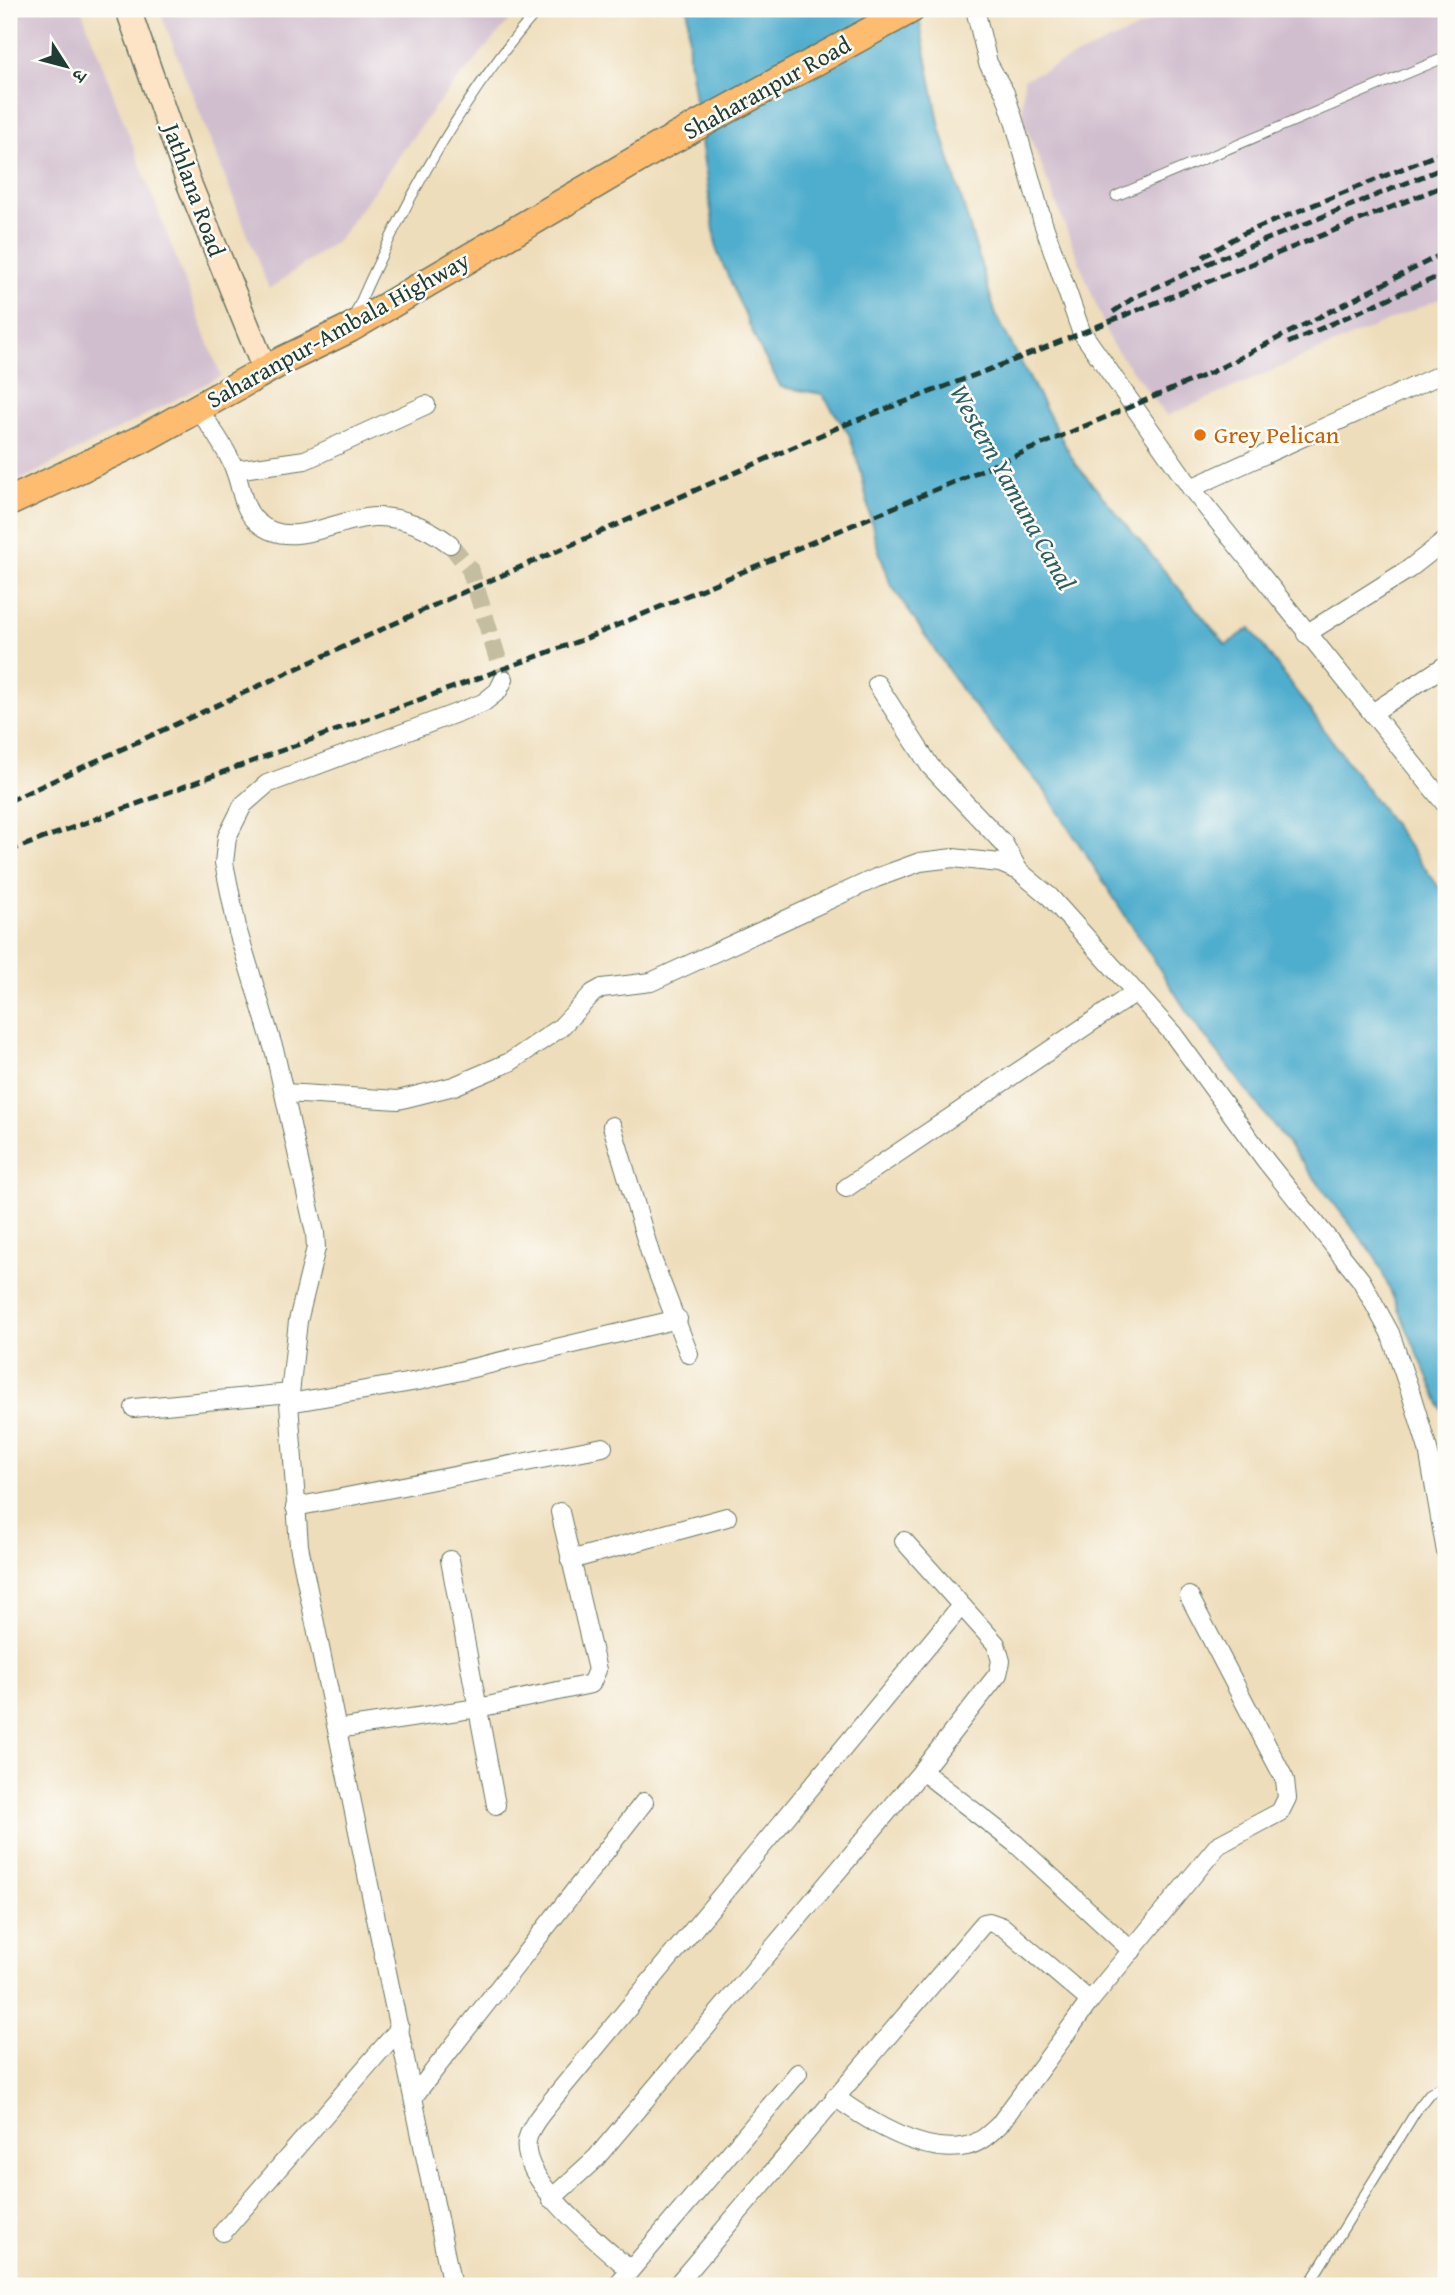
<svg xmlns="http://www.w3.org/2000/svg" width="1455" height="2295" viewBox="0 0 1455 2295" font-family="'Gentium Book Plus','Noto Serif Devanagari',serif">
	<rect width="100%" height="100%" fill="#fdfcf7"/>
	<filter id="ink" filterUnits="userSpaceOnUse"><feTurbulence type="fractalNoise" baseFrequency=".0143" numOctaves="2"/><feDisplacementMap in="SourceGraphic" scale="14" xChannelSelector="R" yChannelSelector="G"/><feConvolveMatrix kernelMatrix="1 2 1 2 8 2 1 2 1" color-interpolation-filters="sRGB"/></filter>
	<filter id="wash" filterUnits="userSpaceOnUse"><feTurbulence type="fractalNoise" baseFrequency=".00686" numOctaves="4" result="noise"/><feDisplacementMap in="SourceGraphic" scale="28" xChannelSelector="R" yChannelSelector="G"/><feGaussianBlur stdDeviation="1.57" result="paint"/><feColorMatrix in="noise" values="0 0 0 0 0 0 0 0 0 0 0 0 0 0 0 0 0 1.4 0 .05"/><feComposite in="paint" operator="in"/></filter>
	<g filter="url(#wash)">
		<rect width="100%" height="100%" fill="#eeddba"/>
		<g fill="#d0bdce">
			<path d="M 9,9 L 81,9 L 221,376 L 9,486 Z"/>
			<path d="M 159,9 L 519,9 L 434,108 L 338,240 L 269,289 Z"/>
			<path d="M 1181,9 L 1446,9 L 1446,296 L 1167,416 L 1111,343 L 1022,116 L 1024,79 Z"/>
		</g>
		<path fill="#4fadcd" stroke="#377580" stroke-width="2" d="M 688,9 L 917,9 L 940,127 L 996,315 L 1074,462 L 1226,645 L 1250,628 L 1446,897 L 1446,1418 L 1376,1258 L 1193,1021 L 1045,791 L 965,695 L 890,583 L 875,539 L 861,472 L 849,434 L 822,394 L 781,387 L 759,347 L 717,251 L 689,59 Z"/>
	</g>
	<g filter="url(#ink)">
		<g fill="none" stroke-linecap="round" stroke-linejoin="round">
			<path stroke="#c5bd9f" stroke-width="18" stroke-dasharray="18 9" stroke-linecap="butt" d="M 450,544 L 470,569 L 504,679"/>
			<defs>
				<g id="lane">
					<path d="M 1116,196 L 1446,57"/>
					<path d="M 354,316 C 401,208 460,98 539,9"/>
					<path d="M 1308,2286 L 1418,2108 L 1429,2094 L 1446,2084"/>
				</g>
				<g id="street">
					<path d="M 975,9 L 988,63 L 1005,93 L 1015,124 L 1043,223 L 1081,331 L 1191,488 L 1446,805"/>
					<path d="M 198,408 C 210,427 226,447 234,468 C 242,487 241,507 257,522 C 291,552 336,518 375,517 C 402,516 429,528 450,544"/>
					<path d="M 235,470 L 305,460 L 426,405"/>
					<path d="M 1191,488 L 1446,372"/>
					<path d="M 1306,634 L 1409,569 L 1446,540"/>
					<path d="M 877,684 L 930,766 L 1004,844 L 1019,871"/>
					<path d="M 1372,713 L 1446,665"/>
					<path d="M 285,1093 L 398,1100 L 454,1086 L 510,1062 L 560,1028 L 593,993 L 602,988 L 651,982 L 876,878 L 920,862 L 953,858 L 1000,863 L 1019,871 L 1050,897 L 1173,1034 L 1266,1161 L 1361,1280 L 1390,1333 L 1411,1394 L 1428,1449 L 1446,1552"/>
					<path d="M 612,1126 L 651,1256 L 689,1354"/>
					<path d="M 846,1188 L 1136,992"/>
					<path d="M 289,1403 L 418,1381 L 678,1319"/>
					<path d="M 134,1408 L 290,1393"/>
					<path d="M 295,1507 L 603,1447"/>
					<path d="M 450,1560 L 496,1805"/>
					<path d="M 570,1560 L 727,1517"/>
					<path d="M 337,1729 L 478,1708 L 591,1684 L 597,1670 L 560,1512"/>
					<path d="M 922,1771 L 1016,1844 L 1132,1951"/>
					<path d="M 414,2096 L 644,1802"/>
					<path d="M 835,2097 C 868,2121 923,2156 967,2146 C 980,2143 989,2134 999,2125 L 1090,2001 L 1218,1845 L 1280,1812 L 1287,1798 L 1285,1780 L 1189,1596"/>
					<path d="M 551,2199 L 596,2158 L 922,1771 L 998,1674 L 1001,1661 L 996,1644 L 904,1541"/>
					<path d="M 223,2232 L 400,2028"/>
					<path d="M 630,2270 C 602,2245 520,2182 527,2141 C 530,2125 544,2111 553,2099 L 961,1606"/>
					<path d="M 452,2286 L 299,1546 L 289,1403 L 298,1321 L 316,1248 L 315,1233 L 275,1053 L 238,932 L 224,863 L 227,837 L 243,805 L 267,784 L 483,703 L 498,691 L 504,679"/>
					<path d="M 617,2286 L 798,2073"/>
					<path d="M 676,2286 L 984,1923 L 989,1922 L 1003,1927 L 1090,2001"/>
				</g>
				<path id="secondary" d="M 128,9 L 188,181 L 265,370"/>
				<path id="primary" d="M 9,502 L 142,439 L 284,360 L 350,328 L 660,146 L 911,9"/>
			</defs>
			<use href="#lane" stroke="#677563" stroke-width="11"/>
			<use href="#street" stroke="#677563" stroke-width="20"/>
			<use href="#secondary" stroke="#677563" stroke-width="27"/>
			<use href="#primary" stroke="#677563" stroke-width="31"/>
			<use href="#lane" stroke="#fff" stroke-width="9"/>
			<use href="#street" stroke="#fff" stroke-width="18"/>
			<use href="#secondary" stroke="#fee4c6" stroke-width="24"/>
			<use href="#primary" stroke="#fdbc70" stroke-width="28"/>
			<g stroke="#1f3d34" stroke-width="5" stroke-dasharray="10 5" stroke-linecap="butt">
				<path d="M 1203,257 L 1242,234 L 1446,151"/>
				<path d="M 1113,312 L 1135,297 L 1218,259 L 1446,167"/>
				<path d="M 1288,343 L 1446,273"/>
				<path d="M 9,801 L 439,603 L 839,427 L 1022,357 L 1446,185"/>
				<path d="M 9,851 L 587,638 L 1212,372 L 1446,252"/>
			</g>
		</g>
	</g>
	<circle fill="#e8710a" stroke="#fdfcf7" stroke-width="2.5" cx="1200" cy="435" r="7"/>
	<g text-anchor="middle" stroke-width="5" stroke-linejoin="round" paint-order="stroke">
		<g font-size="24" fill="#1f3d34" stroke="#fdfcf7">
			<text transform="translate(767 88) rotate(-29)" y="8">Shaharanpur Road</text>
			<text transform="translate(194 190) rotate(70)" y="8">Jathlana Road</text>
			<text transform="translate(338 330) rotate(-29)" y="8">Saharanpur-Ambala Highway</text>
		</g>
		<g font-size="24" fill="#c56008" stroke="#fdfcf7" text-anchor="start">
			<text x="1214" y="443">Grey Pelican</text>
		</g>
		<g font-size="26" font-style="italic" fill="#2d5f62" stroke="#fdfcf7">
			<text transform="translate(1013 487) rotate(61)" y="9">Western Yamuna Canal</text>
		</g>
	</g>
	<rect width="1455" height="2295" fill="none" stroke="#fdfcf7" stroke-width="35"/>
	<g transform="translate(66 66) rotate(126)" stroke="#fdfcf7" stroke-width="5" paint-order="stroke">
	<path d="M0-5L12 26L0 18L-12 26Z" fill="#1f3d34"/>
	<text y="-10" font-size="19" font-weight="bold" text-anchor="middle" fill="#1f3d34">उ</text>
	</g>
</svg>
